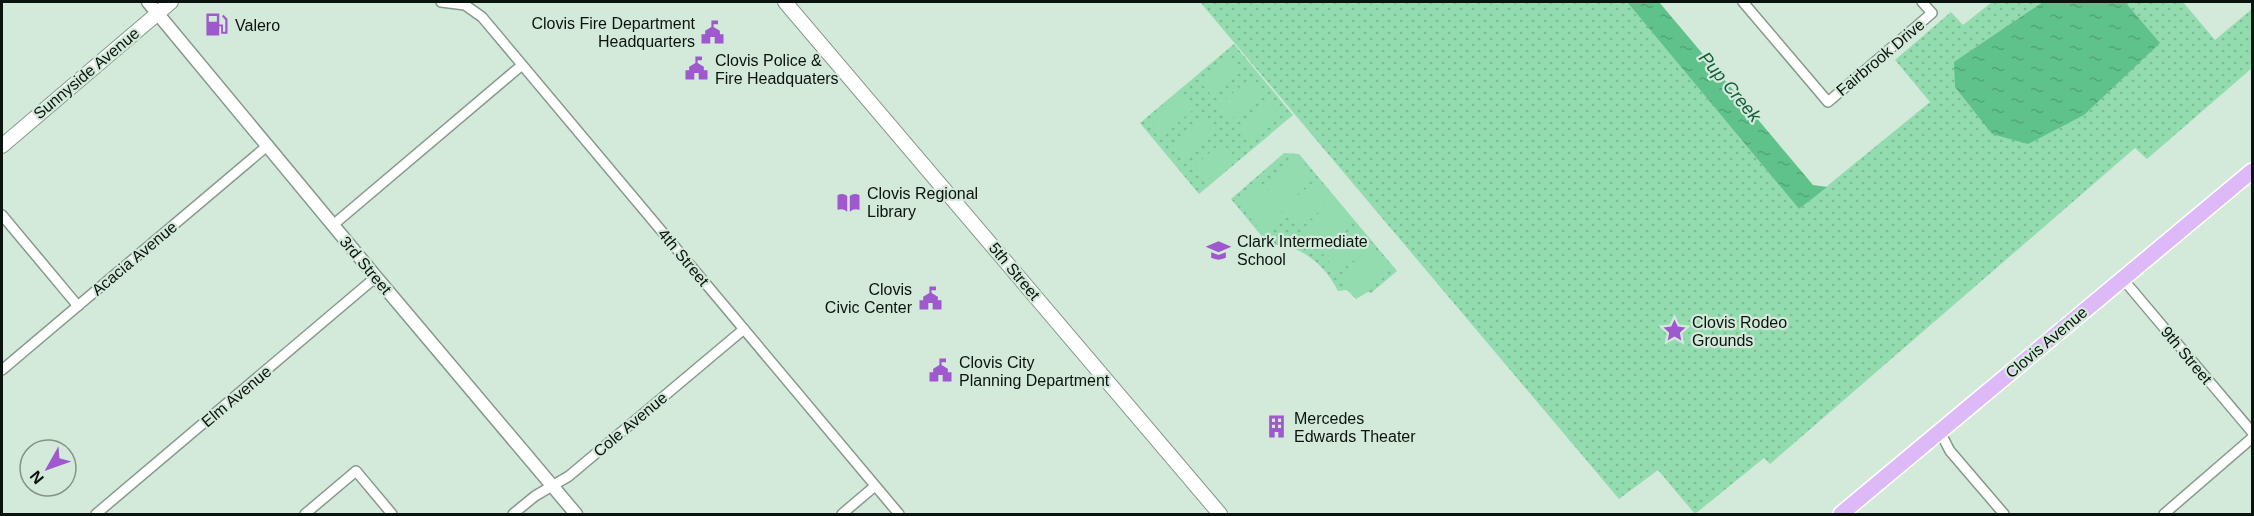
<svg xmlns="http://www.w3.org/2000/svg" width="2254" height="516" viewBox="0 0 2254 516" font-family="Arial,sans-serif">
	<defs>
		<pattern id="grass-dots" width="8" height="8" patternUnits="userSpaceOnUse" patternTransform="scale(1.5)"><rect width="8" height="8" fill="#92dcaf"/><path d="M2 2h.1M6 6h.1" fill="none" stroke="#7dbc95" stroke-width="1.8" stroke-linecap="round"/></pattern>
		<pattern id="water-ripples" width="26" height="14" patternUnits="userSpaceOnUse" patternTransform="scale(1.5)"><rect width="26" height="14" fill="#5fc28a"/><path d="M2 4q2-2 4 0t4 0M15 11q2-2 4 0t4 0" fill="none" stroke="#51a676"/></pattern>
	</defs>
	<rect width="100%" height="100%" fill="#d3e9da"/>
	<g fill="url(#grass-dots)">
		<path d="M 1200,2 L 1627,2 L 1799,209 L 1930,102 L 1895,60 L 1951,12 L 1963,25 L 1992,2 L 2183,2 L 2215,40 L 2252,9 L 2252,68 L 2147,159 L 2135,148 L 1770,464 L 1764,458 L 1695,514 L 1658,470 L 1619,499 Z"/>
		<path d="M 1234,44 L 1293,115 L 1199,194 L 1140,123 Z"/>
		<path d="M 1284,153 L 1299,154 L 1397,271 L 1371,293 L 1368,292 L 1356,299 L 1347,290 L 1338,291 C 1325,265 1300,243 1269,245 L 1231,199 Z"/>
	</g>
	<g fill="#92dcaf">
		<path d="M 1230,56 L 1242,70 L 1212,96 L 1200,82 Z"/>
		<path d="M 1249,79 L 1262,93 L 1232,119 L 1219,105 Z"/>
		<path d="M 1182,95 L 1194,109 L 1164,135 L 1152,121 Z"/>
		<path d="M 1268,102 L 1281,116 L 1251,142 L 1239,128 Z"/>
		<path d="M 1202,119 L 1214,133 L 1185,159 L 1172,145 Z"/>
		<path d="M 1222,142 L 1234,156 L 1205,182 L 1192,168 Z"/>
		<path d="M 1298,156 L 1314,176 L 1280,204 L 1264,184 Z"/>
		<path d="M 1317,179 L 1334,199 L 1300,228 L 1283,208 Z"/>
		<path d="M 1255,182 L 1284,215 L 1263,233 L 1235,200 Z"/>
		<path d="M 1336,202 L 1352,222 L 1318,250 L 1302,230 Z"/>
		<path d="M 1356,225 L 1373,245 L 1338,273 L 1322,253 Z"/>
		<path d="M 1374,248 L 1391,268 L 1357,296 L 1340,276 Z"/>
	</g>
	<g fill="url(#water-ripples)">
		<path d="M 1627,2 L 1659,2 L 1813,185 L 1827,187 L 1799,209 Z"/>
		<path d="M 2043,2 L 2125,2 L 2160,43 L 2084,115 L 2028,144 L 1992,134 L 1955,87 L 1954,62 Z"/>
	</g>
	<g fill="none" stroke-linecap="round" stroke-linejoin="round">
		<defs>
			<g id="minor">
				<path d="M 441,2 L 465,5 L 482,17 L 899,514"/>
				<path d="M 1743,2 L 1828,102 L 1932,13 L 1922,2"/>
				<path d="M 2,215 L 78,306"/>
				<path d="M 333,225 L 522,65"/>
				<path d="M 2122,278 L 2252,432"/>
				<path d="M 2,370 L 267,146"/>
				<path d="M 1940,432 L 1950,451 L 2004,514"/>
				<path d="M 96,514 L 376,277"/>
				<path d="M 305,514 L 356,471 L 392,514"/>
				<path d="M 513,514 L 535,496 L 569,476 L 744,329"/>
				<path d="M 842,514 L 875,486"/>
				<path d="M 2164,514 L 2252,438"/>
			</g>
			<path id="tertiary" d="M 148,2 L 376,277 L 576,514"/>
			<g id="secondary">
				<path d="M 785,2 L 1220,514"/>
				<path d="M 2,146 L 171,2"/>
			</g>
			<path id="primary" d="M 1841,514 L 2252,171"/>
		</defs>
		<use href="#minor" stroke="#85998c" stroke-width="12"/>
		<use href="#tertiary" stroke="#85998c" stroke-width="15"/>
		<use href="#secondary" stroke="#85998c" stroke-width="16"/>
		<use href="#primary" stroke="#fff" stroke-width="18"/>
		<use href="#minor" stroke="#fff" stroke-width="9"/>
		<use href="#tertiary" stroke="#fff" stroke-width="12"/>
		<use href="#secondary" stroke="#fff" stroke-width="14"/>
		<use href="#primary" stroke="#deb9f8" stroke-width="15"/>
	</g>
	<defs>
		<symbol id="fuel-bare" viewBox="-9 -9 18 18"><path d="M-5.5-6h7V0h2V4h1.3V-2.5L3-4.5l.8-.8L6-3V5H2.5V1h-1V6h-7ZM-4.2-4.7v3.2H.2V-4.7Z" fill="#9f58cd" stroke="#d3e9da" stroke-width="2.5" paint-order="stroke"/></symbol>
		<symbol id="civic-bare" viewBox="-9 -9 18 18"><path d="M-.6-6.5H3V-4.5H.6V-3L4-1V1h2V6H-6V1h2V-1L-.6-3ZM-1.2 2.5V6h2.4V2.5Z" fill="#9f58cd" stroke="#d3e9da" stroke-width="2.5" paint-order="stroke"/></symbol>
		<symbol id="library-bare" viewBox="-9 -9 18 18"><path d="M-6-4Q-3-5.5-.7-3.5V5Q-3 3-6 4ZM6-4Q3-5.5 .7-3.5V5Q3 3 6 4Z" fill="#9f58cd" stroke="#d3e9da" stroke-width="2.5" paint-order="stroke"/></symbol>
		<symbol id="school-bare" viewBox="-9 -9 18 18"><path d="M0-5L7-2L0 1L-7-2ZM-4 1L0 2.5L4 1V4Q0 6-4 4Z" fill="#9f58cd" stroke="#d3e9da" stroke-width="2.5" paint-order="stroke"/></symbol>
		<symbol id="sight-bare" viewBox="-9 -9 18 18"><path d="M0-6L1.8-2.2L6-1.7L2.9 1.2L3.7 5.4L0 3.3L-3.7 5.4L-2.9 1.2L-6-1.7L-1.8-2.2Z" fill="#9f58cd" stroke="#d3e9da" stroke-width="2.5" paint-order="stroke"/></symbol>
		<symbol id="building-bare" viewBox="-9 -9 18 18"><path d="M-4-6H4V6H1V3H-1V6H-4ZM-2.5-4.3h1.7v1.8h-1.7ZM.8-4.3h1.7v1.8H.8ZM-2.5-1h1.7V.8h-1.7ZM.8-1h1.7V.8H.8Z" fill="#9f58cd" stroke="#d3e9da" stroke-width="2.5" paint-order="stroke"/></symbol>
	</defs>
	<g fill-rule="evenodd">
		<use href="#fuel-bare" x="200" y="8" width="33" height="33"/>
		<use href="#civic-bare" x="696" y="16" width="33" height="33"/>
		<use href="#civic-bare" x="680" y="52" width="33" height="33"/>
		<use href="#library-bare" x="832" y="186" width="33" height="33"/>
		<use href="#school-bare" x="1202" y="234" width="33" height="33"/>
		<use href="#civic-bare" x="914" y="282" width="33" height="33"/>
		<use href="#sight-bare" x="1658" y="314" width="33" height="33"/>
		<use href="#civic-bare" x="924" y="354" width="33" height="33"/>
		<use href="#building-bare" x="1260" y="410" width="33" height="33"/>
	</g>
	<g text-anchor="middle" stroke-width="4.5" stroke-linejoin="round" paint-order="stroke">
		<g font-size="16" fill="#0b130e" stroke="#d3e9da" text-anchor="start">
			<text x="695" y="29" text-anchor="end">Clovis Fire Department<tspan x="695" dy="18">Headquarters</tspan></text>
			<text x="235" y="31">Valero</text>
			<text x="715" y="66">Clovis Police &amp;<tspan x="715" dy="18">Fire Headquaters</tspan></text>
			<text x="867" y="199">Clovis Regional<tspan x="867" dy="18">Library</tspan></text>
			<text x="1237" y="247">Clark Intermediate<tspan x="1237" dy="18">School</tspan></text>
			<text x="912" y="295" text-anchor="end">Clovis<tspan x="912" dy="18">Civic Center</tspan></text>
			<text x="1692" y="328">Clovis Rodeo<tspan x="1692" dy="18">Grounds</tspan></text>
			<text x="959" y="368">Clovis City<tspan x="959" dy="18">Planning Department</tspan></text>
			<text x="1294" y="424">Mercedes<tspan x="1294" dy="18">Edwards Theater</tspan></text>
		</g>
		<g font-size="16" fill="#0b130e" stroke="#d3e9da">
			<text transform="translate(1880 57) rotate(-40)" y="6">Fairbrook Drive</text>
			<text transform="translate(86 73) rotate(-40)" y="6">Sunnyside Avenue</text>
			<text transform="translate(684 257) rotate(50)" y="6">4th Street</text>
			<text transform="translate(134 258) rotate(-40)" y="6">Acacia Avenue</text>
			<text transform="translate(366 265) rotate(50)" y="6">3rd Street</text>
			<text transform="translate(1015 271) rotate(50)" y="6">5th Street</text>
			<text transform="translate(2046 342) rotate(-40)" y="6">Clovis Avenue</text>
			<text transform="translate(2187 355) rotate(50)" y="6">9th Street</text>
			<text transform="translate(236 396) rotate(-40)" y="6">Elm Avenue</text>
			<text transform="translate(630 424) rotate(-40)" y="6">Cole Avenue</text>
		</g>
		<g font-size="18" font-style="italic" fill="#145e3a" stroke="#d3e9da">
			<text transform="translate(1730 87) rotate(50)" y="6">Pup Creek</text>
		</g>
	</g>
	<rect width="2254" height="516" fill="none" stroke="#0b130e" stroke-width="6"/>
	<g transform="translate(48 468) rotate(230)"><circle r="28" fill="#d3e9da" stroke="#839388" stroke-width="1.5"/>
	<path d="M0-4.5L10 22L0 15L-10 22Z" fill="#9f58cd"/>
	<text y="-9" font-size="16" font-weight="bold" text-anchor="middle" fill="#0b130e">N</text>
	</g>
</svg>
